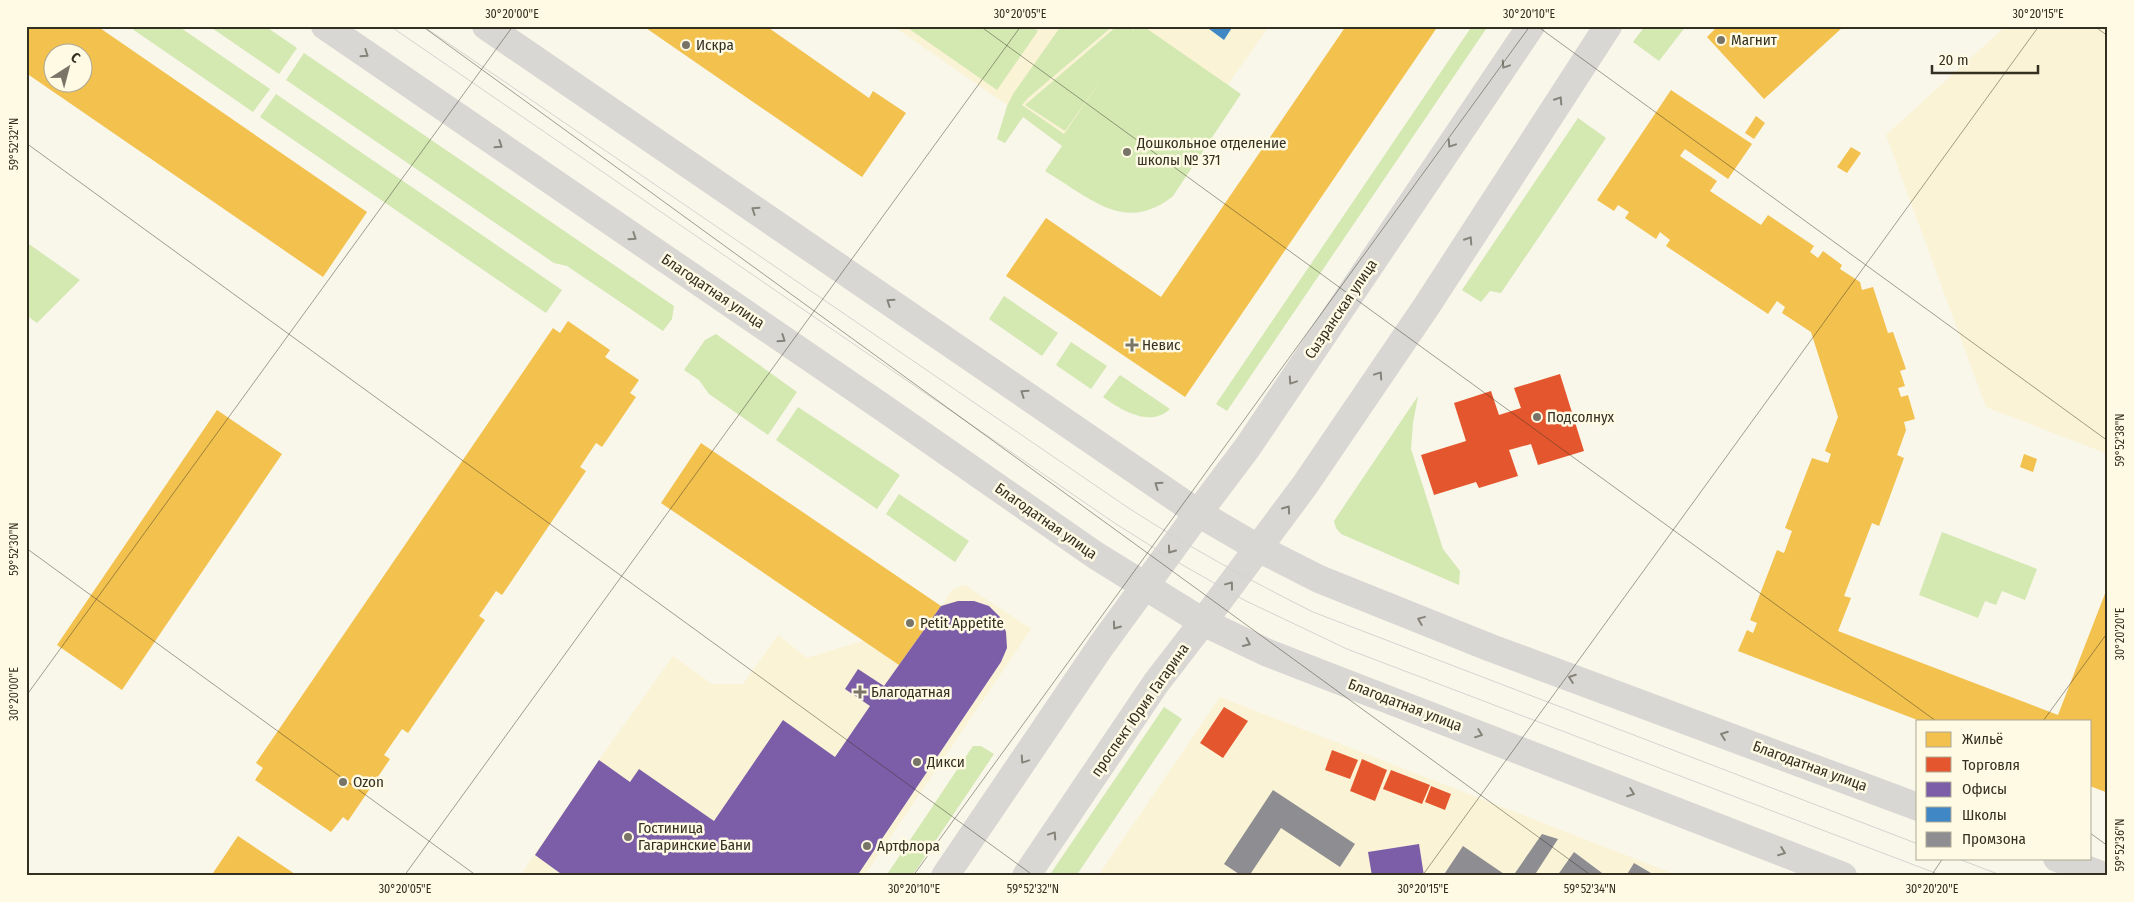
<svg xmlns="http://www.w3.org/2000/svg" width="2134" height="902" viewBox="0 0 2134 902" font-family="'Fira Sans Condensed',sans-serif">
	<rect width="100%" height="100%" fill="#f9f6ea"/>
	<g fill="#faf3d5">
		<path d="M 893,26 L 1269,26 L 1146,201 Z"/>
		<path d="M 2006,26 L 2108,26 L 2108,454 L 1986,407 L 1886,135 Z"/>
		<path d="M 965,585 L 1031,629 L 864,876 L 520,876 L 599,760 L 673,656 L 712,684 L 743,684 L 778,635 L 807,658 L 933,619 L 952,590 Z"/>
		<path d="M 1220,697 L 1679,876 L 1098,876 Z"/>
	</g>
	<g fill="#d4e8b2">
		<path d="M 128,26 L 178,26 L 270,89 L 253,112 Z"/>
		<path d="M 209,26 L 265,26 L 297,48 L 279,74 Z"/>
		<path d="M 905,26 L 1031,26 L 1038,31 L 997,90 Z"/>
		<path d="M 1061,26 L 1113,26 L 1028,98 L 1022,105 L 1064,134 L 1104,76 L 1065,131 L 1025,105 L 1117,26 L 1131,26 L 1134,32 L 1133,28 L 1134,26 L 1143,26 L 1241,94 L 1173,196 C 1125,235 1089,197 1045,171 L 1062,146 L 1023,117 L 1005,143 L 997,139 L 1007,106 L 1013,94 Z"/>
		<path d="M 1472,26 L 1488,26 L 1227,411 L 1216,404 Z"/>
		<path d="M 1645,26 L 1686,26 L 1659,61 L 1633,42 Z"/>
		<path d="M 304,53 L 674,306 L 672,319 L 663,331 L 567,266 L 554,263 L 286,80 Z"/>
		<path d="M 276,94 L 562,290 L 546,313 L 260,117 Z"/>
		<path d="M 1578,118 L 1606,138 L 1501,293 L 1490,291 L 1481,302 L 1462,290 Z"/>
		<path d="M 26,242 L 80,280 L 37,323 L 26,315 Z"/>
		<path d="M 1004,296 L 1058,333 L 1042,356 L 989,319 Z"/>
		<path d="M 716,334 L 797,392 L 768,435 L 709,394 L 699,380 L 684,370 L 705,340 Z"/>
		<path d="M 1071,342 L 1107,366 L 1091,389 L 1056,365 Z"/>
		<path d="M 1120,375 L 1170,409 C 1150,428 1121,410 1103,397 Z"/>
		<path d="M 1418,396 L 1413,423 L 1411,449 L 1443,549 L 1460,571 L 1459,585 L 1341,534 L 1336,528 L 1334,521 Z"/>
		<path d="M 798,407 L 900,475 L 877,509 L 776,440 Z"/>
		<path d="M 899,494 L 969,541 L 955,562 L 886,514 Z"/>
		<path d="M 1942,532 L 2037,569 L 2025,600 L 2002,591 L 1996,605 L 1985,601 L 1978,618 L 1919,595 Z"/>
		<path d="M 1164,707 L 1182,719 L 1076,876 L 1049,876 Z"/>
		<path d="M 973,746 L 981,746 L 994,754 L 912,876 L 888,873 Z"/>
	</g>
	<g fill="#f2c14e" fill-rule="evenodd">
		<path d="M 26,26 L 97,26 L 367,212 L 323,277 L 26,73 ZM 52,52 L 82,52 L 82,82 L 52,82 Z"/>
		<path d="M 643,26 L 766,26 L 869,98 L 873,91 L 906,113 L 862,177 Z"/>
		<path d="M 1346,26 L 1438,26 L 1185,397 L 1006,276 L 1046,218 L 1161,297 Z"/>
		<path d="M 1718,26 L 1842,26 L 1843,27 L 1764,99 L 1707,37 Z"/>
		<path d="M 1671,90 L 1752,144 L 1728,179 L 1685,149 L 1680,156 L 1717,181 L 1710,191 L 1761,225 L 1768,215 L 1814,246 L 1810,252 L 1818,258 L 1823,251 L 1842,265 L 1840,269 L 1860,282 L 1862,290 L 1873,287 L 1888,333 L 1893,332 L 1906,369 L 1900,371 L 1905,386 L 1898,388 L 1901,397 L 1908,395 L 1915,419 L 1904,422 L 1906,430 L 1897,455 L 1904,458 L 1879,526 L 1872,523 L 1844,596 L 1851,598 L 1838,631 L 2058,715 L 2108,586 L 2108,793 L 2090,786 L 2090,721 L 1920,721 L 1738,651 L 1747,630 L 1753,633 L 1757,623 L 1750,620 L 1777,550 L 1784,553 L 1792,531 L 1785,528 L 1812,458 L 1828,463 L 1831,454 L 1825,451 L 1838,417 L 1811,332 L 1782,313 L 1785,307 L 1777,301 L 1768,314 L 1666,246 L 1670,240 L 1660,232 L 1656,239 L 1625,218 L 1629,212 L 1618,205 L 1614,211 L 1597,200 Z"/>
		<path d="M 1756,116 L 1765,123 L 1754,139 L 1745,133 Z"/>
		<path d="M 1851,147 L 1861,153 L 1847,173 L 1837,167 Z"/>
		<path d="M 568,321 L 610,350 L 605,357 L 639,380 L 630,393 L 636,397 L 602,447 L 596,443 L 580,467 L 586,471 L 502,595 L 496,591 L 479,616 L 485,620 L 408,733 L 402,729 L 384,755 L 390,759 L 348,821 L 343,817 L 331,832 L 255,780 L 263,768 L 256,763 L 553,328 L 560,333 Z"/>
		<path d="M 217,410 L 282,454 L 122,690 L 57,645 Z"/>
		<path d="M 701,443 L 941,606 L 899,665 L 661,503 Z"/>
		<path d="M 2024,454 L 2037,459 L 2033,472 L 2020,467 Z"/>
		<path d="M 238,836 L 295,874 L 294,876 L 211,876 Z"/>
	</g>
	<g fill="#e4572e">
		<path d="M 1560,374 L 1584,451 L 1538,465 L 1531,444 L 1509,450 L 1518,476 L 1479,488 L 1476,482 L 1434,495 L 1421,455 L 1466,441 L 1454,403 L 1491,391 L 1499,415 L 1521,408 L 1514,388 Z"/>
		<path d="M 1224,707 L 1248,721 L 1223,758 L 1200,743 Z"/>
		<path d="M 1332,750 L 1358,760 L 1350,779 L 1325,770 Z"/>
		<path d="M 1362,759 L 1387,770 L 1375,801 L 1350,791 Z"/>
		<path d="M 1391,770 L 1430,785 L 1422,804 L 1383,789 Z"/>
		<path d="M 1431,786 L 1451,794 L 1445,810 L 1425,802 Z"/>
	</g>
	<g fill="#7b5ea7">
		<path d="M 958,601 L 974,601 L 989,606 L 1000,617 L 1006,632 L 1007,648 L 1001,662 L 857,876 L 564,876 L 535,855 L 599,760 L 630,782 L 639,769 L 714,821 L 783,720 L 835,757 L 870,706 L 845,689 L 858,669 L 884,686 L 941,606 Z"/>
		<path d="M 1419,844 L 1424,876 L 1372,876 L 1368,852 Z"/>
	</g>
	<path fill="#3f88c5" d="M 1205,26 L 1233,26 L 1224,40 Z"/>
	<g fill="#8d8d92">
		<path d="M 1273,790 L 1355,844 L 1340,867 L 1281,828 L 1249,876 L 1242,876 L 1224,864 Z"/>
		<path d="M 1542,834 L 1558,839 L 1534,876 L 1513,876 Z"/>
		<path d="M 1463,846 L 1507,876 L 1443,876 Z"/>
		<path d="M 1574,852 L 1602,873 L 1600,876 L 1557,876 Z"/>
		<path d="M 1634,863 L 1656,876 L 1626,876 Z"/>
	</g>
	<g fill="none" stroke-linecap="round" stroke-linejoin="round">
		<g stroke="#d8d7d3" stroke-width="28">
			<path d="M 1198,513 L 1247,448 L 1531,26"/>
			<path d="M 1203,622 L 1305,485 L 1428,304 L 1608,26"/>
		</g>
		<g stroke="#d8d7d3" stroke-width="28">
			<path d="M 325,26 L 885,409 L 1095,555 L 1203,622 L 1268,653 L 1843,876"/>
			<path d="M 486,26 L 1198,513 L 1258,548 L 1319,579 L 1491,648 L 1918,807"/>
			<path d="M 2057,858 L 2104,876"/>
			<path d="M 945,876 L 1101,646 L 1198,513"/>
			<path d="M 1026,876 L 1156,683 L 1203,622"/>
		</g>
		<g stroke="#d4d4d0" stroke-width="1">
			<path d="M 390,26 L 1116,524 L 1167,556 L 1242,599 L 1347,649 L 1943,876"/>
			<path d="M 423,26 L 1127,507 C 1187,546 1249,580 1313,612 L 1918,844"/>
			<path d="M 1956,858 L 2003,876"/>
		</g>
	</g>
	<defs><path id="oneway-chevron" d="M-2-3.5L2.5 0L-2 3.5" fill="none" stroke-width="1.6" stroke-linecap="round" stroke-linejoin="round" transform="scale(1.25)"/></defs>
	<g stroke="#86847a">
		<use href="#oneway-chevron" transform="translate(365 54) rotate(34)"/>
		<use href="#oneway-chevron" transform="translate(1505 65) rotate(124)"/>
		<use href="#oneway-chevron" transform="translate(1559 100) rotate(-57)"/>
		<use href="#oneway-chevron" transform="translate(1451 144) rotate(124)"/>
		<use href="#oneway-chevron" transform="translate(499 145) rotate(34)"/>
		<use href="#oneway-chevron" transform="translate(755 210) rotate(-146)"/>
		<use href="#oneway-chevron" transform="translate(633 237) rotate(34)"/>
		<use href="#oneway-chevron" transform="translate(1469 240) rotate(-57)"/>
		<use href="#oneway-chevron" transform="translate(890 302) rotate(-146)"/>
		<use href="#oneway-chevron" transform="translate(782 339) rotate(34)"/>
		<use href="#oneway-chevron" transform="translate(1379 375) rotate(-56)"/>
		<use href="#oneway-chevron" transform="translate(1292 381) rotate(124)"/>
		<use href="#oneway-chevron" transform="translate(1024 393) rotate(-146)"/>
		<use href="#oneway-chevron" transform="translate(1158 485) rotate(-146)"/>
		<use href="#oneway-chevron" transform="translate(1287 509) rotate(-54)"/>
		<use href="#oneway-chevron" transform="translate(1171 550) rotate(126)"/>
		<use href="#oneway-chevron" transform="translate(1230 585) rotate(-53)"/>
		<use href="#oneway-chevron" transform="translate(1421 620) rotate(-158)"/>
		<use href="#oneway-chevron" transform="translate(1116 626) rotate(126)"/>
		<use href="#oneway-chevron" transform="translate(1247 643) rotate(25)"/>
		<use href="#oneway-chevron" transform="translate(1572 678) rotate(-160)"/>
		<use href="#oneway-chevron" transform="translate(1479 734) rotate(21)"/>
		<use href="#oneway-chevron" transform="translate(1724 735) rotate(-160)"/>
		<use href="#oneway-chevron" transform="translate(1024 760) rotate(124)"/>
		<use href="#oneway-chevron" transform="translate(1631 793) rotate(21)"/>
		<use href="#oneway-chevron" transform="translate(1053 835) rotate(-56)"/>
		<use href="#oneway-chevron" transform="translate(1782 852) rotate(21)"/>
	</g>
	<path fill="none" stroke="#333022" stroke-width="1" stroke-opacity="0.45" d="M 422,26 L 1592,876M 980,26 L 1936,721M 1537,26 L 2108,441M 2094,26 L 2108,36M 26,143 L 1034,876M 26,548 L 477,876M 26,696 L 513,26M 2043,721 L 2108,632M 2090,833 L 2108,846M 404,876 L 1021,26M 913,876 L 1530,26M 1422,876 L 2039,26M 1931,876 L 1943,858"/>
	<g fill="#787568" stroke="#fffae4" stroke-width="2">
		<circle cx="1721" cy="40" r="5"/>
		<circle cx="686" cy="45" r="5"/>
		<circle cx="1127" cy="152" r="5"/>
		<path d="M1129.5 337.5h5v5h5v5h-5v5h-5v-5h-5v-5h5z"/>
		<circle cx="1537" cy="417" r="5"/>
		<circle cx="910" cy="623" r="5"/>
		<path d="M857.5 684.5h5v5h5v5h-5v5h-5v-5h-5v-5h5z"/>
		<circle cx="917" cy="762" r="5"/>
		<circle cx="343" cy="782" r="5"/>
		<circle cx="628" cy="837" r="5"/>
		<circle cx="867" cy="846" r="5"/>
	</g>
	<g text-anchor="middle" stroke-width="5" stroke-linejoin="round" paint-order="stroke">
		<g font-size="15" fill="#333022" stroke="#fffae4" text-anchor="start">
			<text x="1731" y="45">Магнит</text>
			<text x="696" y="50">Искра</text>
			<text x="1137" y="148">Дошкольное отделение<tspan x="1137" dy="17">школы № 371</tspan></text>
			<text x="1142" y="350">Невис</text>
			<text x="1547" y="422">Подсолнух</text>
			<text x="920" y="628">Petit Appetite</text>
			<text x="871" y="697">Благодатная</text>
			<text x="927" y="767">Дикси</text>
			<text x="353" y="787">Ozon</text>
			<text x="638" y="833">Гостиница<tspan x="638" dy="17">Гагаринские Бани</tspan></text>
			<text x="877" y="851">Артфлора</text>
		</g>
		<g font-size="15" fill="#333022" stroke="#fffae4">
			<text transform="translate(713 291) rotate(34)" y="5">Благодатная улица</text>
			<text transform="translate(1341 309) rotate(-56)" y="5">Сызранская улица</text>
			<text transform="translate(1046 521) rotate(35)" y="5">Благодатная улица</text>
			<text transform="translate(1405 705) rotate(21)" y="5">Благодатная улица</text>
			<text transform="translate(1140 710) rotate(-55)" y="5">проспект Юрия Гагарина</text>
			<text transform="translate(1810 766) rotate(20)" y="5">Благодатная улица</text>
		</g>
	</g>
	<rect width="2134" height="902" fill="none" stroke="#fffae4" stroke-width="55"/>
	<rect x="1916" y="720" width="175" height="140" fill="#fffae4" stroke="#ada996"/>
	<rect x="1926" y="732" width="25" height="15" fill="#f2c14e" stroke="#ada996"/>
	<text x="1962" y="744" font-size="15" fill="#333022">Жильё</text>
	<rect x="1926" y="757" width="25" height="15" fill="#e4572e" stroke="#ada996"/>
	<text x="1962" y="770" font-size="15" fill="#333022">Торговля</text>
	<rect x="1926" y="782" width="25" height="15" fill="#7b5ea7" stroke="#ada996"/>
	<text x="1962" y="794" font-size="15" fill="#333022">Офисы</text>
	<rect x="1926" y="807" width="25" height="15" fill="#3f88c5" stroke="#ada996"/>
	<text x="1962" y="820" font-size="15" fill="#333022">Школы</text>
	<rect x="1926" y="832" width="25" height="15" fill="#8d8d92" stroke="#ada996"/>
	<text x="1962" y="844" font-size="15" fill="#333022">Промзона</text>
	<g transform="translate(68 68) rotate(36)"><circle r="24" fill="#fffae4" stroke="#ada996"/>
	<path d="M0-4L9 19L0 12L-9 19Z" fill="#787568"/>
	<text y="-8" font-size="14" font-weight="bold" text-anchor="middle" fill="#333022">С</text>
	</g>
	<path d="M1932 65v8h106v-8" fill="none" stroke="#333022" stroke-width="2.5"/>
	<text x="1939" y="65" font-size="15" fill="#333022" stroke="#fffae4" stroke-width="4" paint-order="stroke">20 m</text>
	<rect x="28" y="28" width="2078" height="846" fill="none" stroke="#333022" stroke-width="2"/>
	<g font-size="12" text-anchor="middle" fill="#333022">
		<text x="512" y="18">30°20'00"E</text>
		<text x="1020" y="18">30°20'05"E</text>
		<text x="1529" y="18">30°20'10"E</text>
		<text x="2038" y="18">30°20'15"E</text>
		<text transform="translate(14 144) rotate(-90)" y="4">59°52'32"N</text>
		<text transform="translate(2120 440) rotate(-90)" y="4">59°52'38"N</text>
		<text transform="translate(14 549) rotate(-90)" y="4">59°52'30"N</text>
		<text transform="translate(2120 634) rotate(-90)" y="4">30°20'20"E</text>
		<text transform="translate(14 694) rotate(-90)" y="4">30°20'00"E</text>
		<text transform="translate(2120 845) rotate(-90)" y="4">59°52'36"N</text>
		<text x="405" y="893">30°20'05"E</text>
		<text x="914" y="893">30°20'10"E</text>
		<text x="1033" y="893">59°52'32"N</text>
		<text x="1423" y="893">30°20'15"E</text>
		<text x="1590" y="893">59°52'34"N</text>
		<text x="1932" y="893">30°20'20"E</text>
	</g>
</svg>
